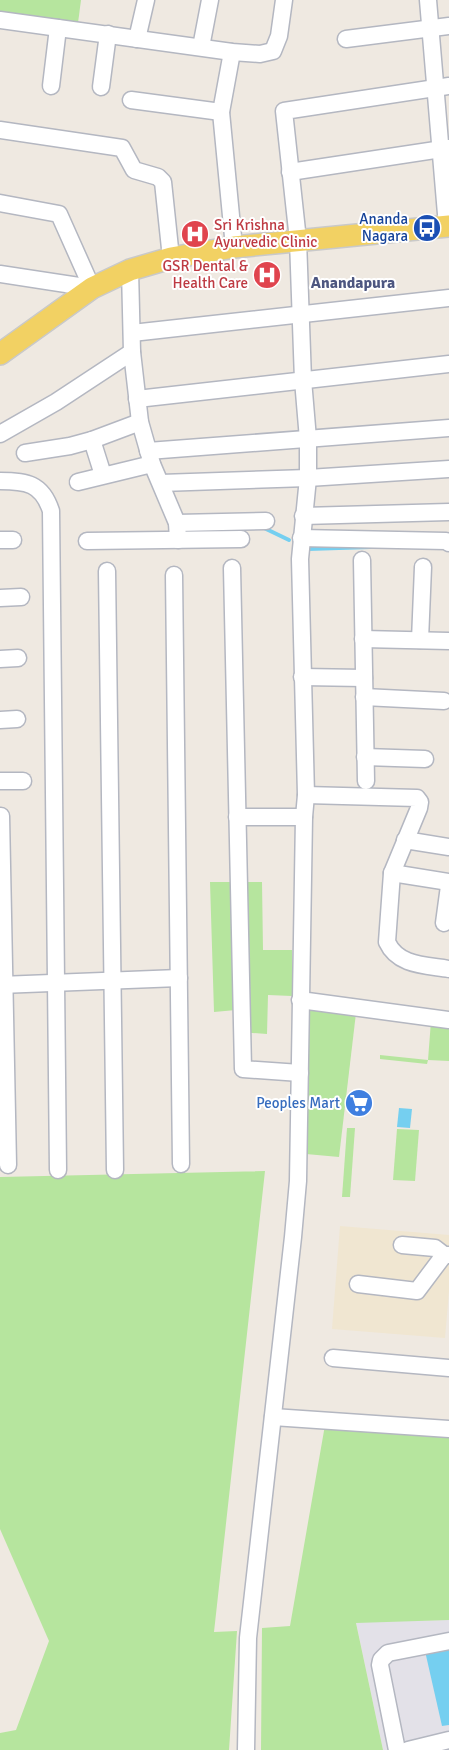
<svg xmlns="http://www.w3.org/2000/svg" width="449" height="1750" viewBox="0 0 449 1750" font-family="Signika,sans-serif">
	<rect width="100%" height="100%" fill="#efe9e1"/>
	<path fill="#e3e1e8" d="M 449,1620 L 449,1750 L 383,1750 L 356,1622 Z"/>
	<path fill="#f0e6d1" d="M 340,1226 L 449,1235 L 449,1291 L 445,1338 L 332,1329 Z"/>
	<g fill="#b6e59e">
		<path d="M 0,0 L 81,0 L 78,23 L 0,11 Z"/>
		<path d="M 210,882 L 262,882 L 263,950 L 292,950 L 292,996 L 268,995 L 267,1034 L 238,1032 L 236,1010 L 214,1012 Z"/>
		<path d="M 305,1005 L 356,1013 L 339,1157 L 306,1154 Z"/>
		<path d="M 431,1021 L 449,1023 L 449,1061 L 428,1060 L 427,1064 L 380,1059 L 380,1055 L 428,1060 Z"/>
		<path d="M 347,1128 L 355,1128 L 350,1197 L 342,1197 Z"/>
		<path d="M 397,1129 L 419,1130 L 415,1181 L 393,1180 Z"/>
		<path d="M 265,1171 L 214,1632 L 237,1631 L 229,1750 L 0,1750 L 0,1733 L 16,1730 L 49,1641 L 0,1529 L 0,1177 Z"/>
		<path d="M 325,1425 L 449,1435 L 449,1620 L 356,1623 L 383,1750 L 261,1750 L 262,1628 L 290,1626 Z"/>
	</g>
	<g fill="#75cff0">
		<path d="M 399,1108 L 412,1109 L 410,1128 L 397,1127 Z"/>
		<path d="M 449,1646 L 449,1725 L 442,1726 L 425,1651 Z"/>
	</g>
	<g fill="none" stroke-linecap="round" stroke-linejoin="round">
		<g stroke="#75cff0" stroke-width="4">
			<path d="M 262,527 L 289,540"/>
			<path d="M 308,549 L 370,547"/>
		</g>
		<defs>
			<g id="minor">
				<path d="M 428,0 L 447,226"/>
				<path d="M 0,20 L 232,52 L 260,54 L 273,51 L 279,36 L 284,0"/>
				<path d="M 137,39 L 146,0"/>
				<path d="M 346,39 L 449,26"/>
				<path d="M 201,47 L 210,0"/>
				<path d="M 232,52 L 221,112 L 234,247"/>
				<path d="M 51,86 L 58,28"/>
				<path d="M 101,87 L 108,34"/>
				<path d="M 131,100 L 221,112"/>
				<path d="M 0,130 L 122,148 L 134,170 L 158,177 L 163,182 L 171,258"/>
				<path d="M 290,172 L 449,148"/>
				<path d="M 0,203 L 59,214 L 92,288"/>
				<path d="M 130,270 L 132,352 L 140,422 L 152,464 L 177,523 L 178,540"/>
				<path d="M 0,274 L 92,288"/>
				<path d="M 132,333 L 449,298"/>
				<path d="M 137,399 L 449,364"/>
				<path d="M 0,434 L 56,402 L 132,352"/>
				<path d="M 92,440 L 103,475"/>
				<path d="M 148,451 L 449,428"/>
				<path d="M 25,453 L 70,446 L 92,440 L 140,422"/>
				<path d="M 0,481 C 26,481 42,483 51,511 L 58,1170"/>
				<path d="M 78,482 L 152,464"/>
				<path d="M 161,483 L 308,478 L 449,469"/>
				<path d="M 303,516 L 449,512"/>
				<path d="M 177,523 L 266,521"/>
				<path d="M 301,538 L 446,541 L 449,543"/>
				<path d="M 0,540 L 13,540"/>
				<path d="M 87,541 L 241,539"/>
				<path d="M 362,560 L 366,781"/>
				<path d="M 232,568 L 243,1069 L 300,1073"/>
				<path d="M 107,571 L 115,1170"/>
				<path d="M 174,575 L 181,1164"/>
				<path d="M 0,598 L 21,597"/>
				<path d="M 363,639 L 449,641"/>
				<path d="M 420,640 L 423,567"/>
				<path d="M 0,659 L 18,658"/>
				<path d="M 302,677 L 364,678"/>
				<path d="M 364,697 L 444,701"/>
				<path d="M 0,720 L 17,719"/>
				<path d="M 365,757 L 425,759"/>
				<path d="M 0,781 L 23,781"/>
				<path d="M 306,795 L 417,798 L 420,802 L 419,808 L 392,873 L 387,942 C 398,966 425,965 449,969"/>
				<path d="M 1,816 L 8,1165"/>
				<path d="M 237,817 L 304,817"/>
				<path d="M 405,840 L 449,847"/>
				<path d="M 392,873 L 449,882"/>
				<path d="M 444,923 L 449,886"/>
				<path d="M 0,985 L 179,978"/>
				<path d="M 300,1000 L 449,1020"/>
				<path d="M 402,1245 L 435,1248 L 444,1255 L 449,1255"/>
				<path d="M 358,1284 L 417,1291 L 444,1255"/>
				<path d="M 333,1358 L 449,1368"/>
				<path d="M 273,1417 L 449,1429"/>
				<path d="M 246,1750 L 248,1638 L 293,1237 L 298,1181 L 304,817 L 306,795 L 300,559 L 308,478 L 308,439 L 303,380 L 298,240 L 284,111 L 449,86"/>
				<path d="M 397,1750 L 380,1665 L 381,1660 L 388,1653 L 449,1641"/>
				<path d="M 408,1750 L 449,1740"/>
			</g>
			<path id="major" d="M 0,354 L 92,288 L 130,270 L 171,258 L 234,247 L 449,226"/>
		</defs>
		<use href="#minor" stroke="#b4b7c1" stroke-width="19"/>
		<use href="#major" stroke="#c9c9c9" stroke-width="24"/>
		<use href="#minor" stroke="#fff" stroke-width="16"/>
		<use href="#major" stroke="#f2d163" stroke-width="21"/>
	</g>
	<defs>
		<symbol id="bus-disc" viewBox="-11 -11 22 22"><circle r="9.5" fill="#1a4fb4" stroke="#fff"/><path d="M-5-6H5V4H4V6H2V4H-2V6H-4V4H-5ZM-3.5-4V0h7V-4ZM-3.5 1.2v1.5H-2V1.2ZM2 1.2v1.5H3.5V1.2Z" fill="#fff"/></symbol>
		<symbol id="hospital-disc" viewBox="-11 -11 22 22"><circle r="9.5" fill="#e0444e" stroke="#fff"/><path d="M-5-5h3v3.5h4V-5h3V5h-3V1.5h-4V5h-3Z" fill="#fff"/></symbol>
		<symbol id="supermarket-disc" viewBox="-11 -11 22 22"><circle r="9.5" fill="#3f7fe0" stroke="#fff"/><path d="M-6-5.5h2.5l.6 2H6L4.5 2H-2.5L-4.4-4H-6ZM-1.5 3.2a1.3 1.3 0 1 0 .1 0ZM3 3.2a1.3 1.3 0 1 0 .1 0Z" fill="#fff"/></symbol>
	</defs>
	<g fill-rule="evenodd">
		<use href="#bus-disc" x="411" y="212" width="32" height="32"/>
		<use href="#hospital-disc" x="179" y="218" width="32" height="32"/>
		<use href="#hospital-disc" x="251" y="259" width="32" height="32"/>
		<use href="#supermarket-disc" x="343" y="1087" width="32" height="32"/>
	</g>
	<g text-anchor="middle" stroke-width="4" stroke-linejoin="round" paint-order="stroke">
		<g font-size="15" fill="#164399" stroke="#fff" text-anchor="end">
			<text x="408" y="224">Ananda<tspan x="408" dy="17">Nagara</tspan></text>
		</g>
		<g font-size="15" fill="#be3a42" stroke="#fff" text-anchor="start">
			<text x="214" y="230">Sri Krishna<tspan x="214" dy="17">Ayurvedic Clinic</tspan></text>
			<text x="248" y="271" text-anchor="end">GSR Dental &amp;<tspan x="248" dy="17">Health Care</tspan></text>
		</g>
		<g font-size="15" fill="#366cbe" stroke="#fff" text-anchor="end">
			<text x="340" y="1108">Peoples Mart</text>
		</g>
		<g font-size="16" font-weight="bold" fill="#4d5680" stroke="#fff">
			<text x="353" y="288">Anandapura</text>
		</g>
	</g>
</svg>
